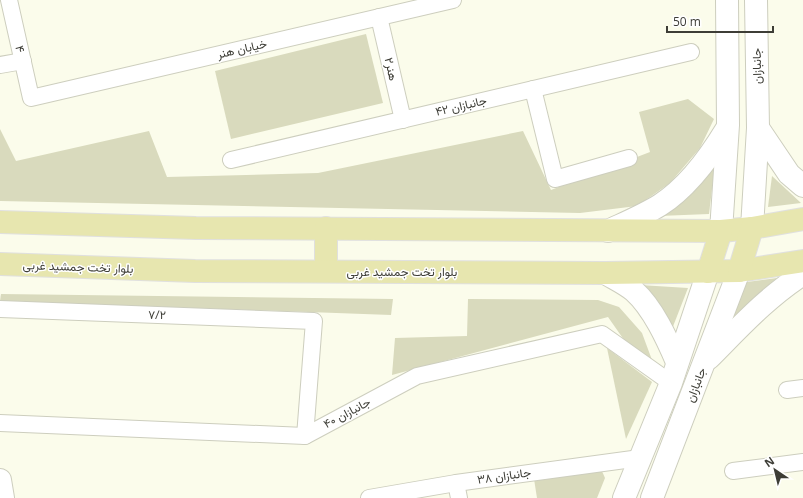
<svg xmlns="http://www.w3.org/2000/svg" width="803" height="498" viewBox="0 0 803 498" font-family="'Open Sans',Vazirmatn,sans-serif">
	<rect width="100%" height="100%" fill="#fbfceb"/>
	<g fill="#d9dabd">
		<path d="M 366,34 L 383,103 L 231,139 L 215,71 Z"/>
		<path d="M 688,99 L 714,119 L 700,148 L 670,183 L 637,206 L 580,213 L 0,201 L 0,129 L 16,161 L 149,131 L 167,177 L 318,173 L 523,131 L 551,190 L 650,152 L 639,112 Z"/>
		<path d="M 715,164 L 709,214 L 659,216 Z"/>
		<path d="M 772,176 L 801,203 L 768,207 Z"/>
		<path d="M 777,278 L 732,318 L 747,282 Z"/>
		<path d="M 640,285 L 688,288 L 672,329 Z"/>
		<path d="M 1,294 L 393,299 L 391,315 L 0,301 Z"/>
		<path d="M 468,299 L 598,300 L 619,307 L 642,333 L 652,360 L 629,347 L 608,317 L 392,375 L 395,338 L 467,336 Z"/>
		<path d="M 607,348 L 652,382 L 626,439 Z"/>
		<path d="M 601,469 L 605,478 L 597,498 L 537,498 L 534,479 Z"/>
	</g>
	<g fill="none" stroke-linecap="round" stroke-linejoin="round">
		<defs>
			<g id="street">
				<path d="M 9,0 L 31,98 L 453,0"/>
				<path d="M 379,17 L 403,120"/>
				<path d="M 0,65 L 23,61"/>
				<path d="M 533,89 L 555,179 L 629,158"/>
				<path d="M 231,160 L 691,52"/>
				<path d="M 0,309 L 314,321 L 305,436"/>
				<path d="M 787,390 L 803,388"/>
				<path d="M 0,423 L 305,436 L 417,376 L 602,334 L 671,383"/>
				<path d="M 733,471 L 803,462"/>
				<path d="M 456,483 L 459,498"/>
				<path d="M 369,498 L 456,483 L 640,458"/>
			</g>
			<g id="secondary">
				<path d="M 758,128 L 789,174 L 803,186"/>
				<path d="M 752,228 L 758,128 L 756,0"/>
				<path d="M 608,231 C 625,223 644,215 660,205 C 688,187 709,158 726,130"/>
				<path d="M 721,231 L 728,125 L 727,0"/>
				<path d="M 605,273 C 615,279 626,284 634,291 C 653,308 667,339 677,362"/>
				<path d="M 709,358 C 739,328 767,297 803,274"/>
				<path d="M 0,480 L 3,498"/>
				<path d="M 624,498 L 671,383 L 708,272"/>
				<path d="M 652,498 L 739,271"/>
			</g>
			<g id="primary">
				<path d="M 0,222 L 196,228 L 721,231 L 752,228 L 803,219"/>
				<path d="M 326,228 L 326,271"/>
				<path d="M 0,264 L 195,271 L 605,273 L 739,271 L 803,261"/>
				<path d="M 739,271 L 752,228"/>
				<path d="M 708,272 L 721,231"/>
			</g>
		</defs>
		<use href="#street" stroke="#cdcebe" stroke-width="18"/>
		<use href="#secondary" stroke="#cdcebe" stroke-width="24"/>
		<use href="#primary" stroke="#e0e0df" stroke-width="24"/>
		<use href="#street" stroke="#fff" stroke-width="16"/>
		<use href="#secondary" stroke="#fff" stroke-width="22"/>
		<use href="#primary" stroke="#e7e6af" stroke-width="22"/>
	</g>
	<g text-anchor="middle" stroke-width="3" stroke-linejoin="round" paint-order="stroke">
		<g font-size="12" fill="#3d3d36" stroke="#fff">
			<text transform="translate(20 49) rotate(77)" y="4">۴</text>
			<text transform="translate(242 49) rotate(-13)" y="4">خیابان هنر</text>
			<text transform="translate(757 66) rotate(-91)" y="4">جانبازان</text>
			<text transform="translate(391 69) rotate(77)" y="4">هنر۲</text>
			<text transform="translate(461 106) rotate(-13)" y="4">۴۲ جانبازان</text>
			<text transform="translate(78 267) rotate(2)" y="4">بلوار تخت جمشید غربی</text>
			<text x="402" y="276">بلوار تخت جمشید غربی</text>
			<text transform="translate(157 315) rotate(2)" y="4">۷/۲</text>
			<text transform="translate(696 385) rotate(-69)" y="4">جانبازان</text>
			<text transform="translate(347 413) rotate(-28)" y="4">۴۰ جانبازان</text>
			<text transform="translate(504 476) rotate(-8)" y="4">۳۸ جانبازان</text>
		</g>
	</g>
	<g transform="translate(775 470) rotate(325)" stroke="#ffffff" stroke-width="3" paint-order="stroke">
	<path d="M0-3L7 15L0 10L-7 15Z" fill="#3d3d36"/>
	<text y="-6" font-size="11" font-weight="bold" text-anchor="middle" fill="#3d3d36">N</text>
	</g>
	<path d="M667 26v6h106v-6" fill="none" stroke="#3d3d36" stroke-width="2"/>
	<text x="673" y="26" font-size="12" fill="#3d3d36" stroke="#ffffff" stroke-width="3" paint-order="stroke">50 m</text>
</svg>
